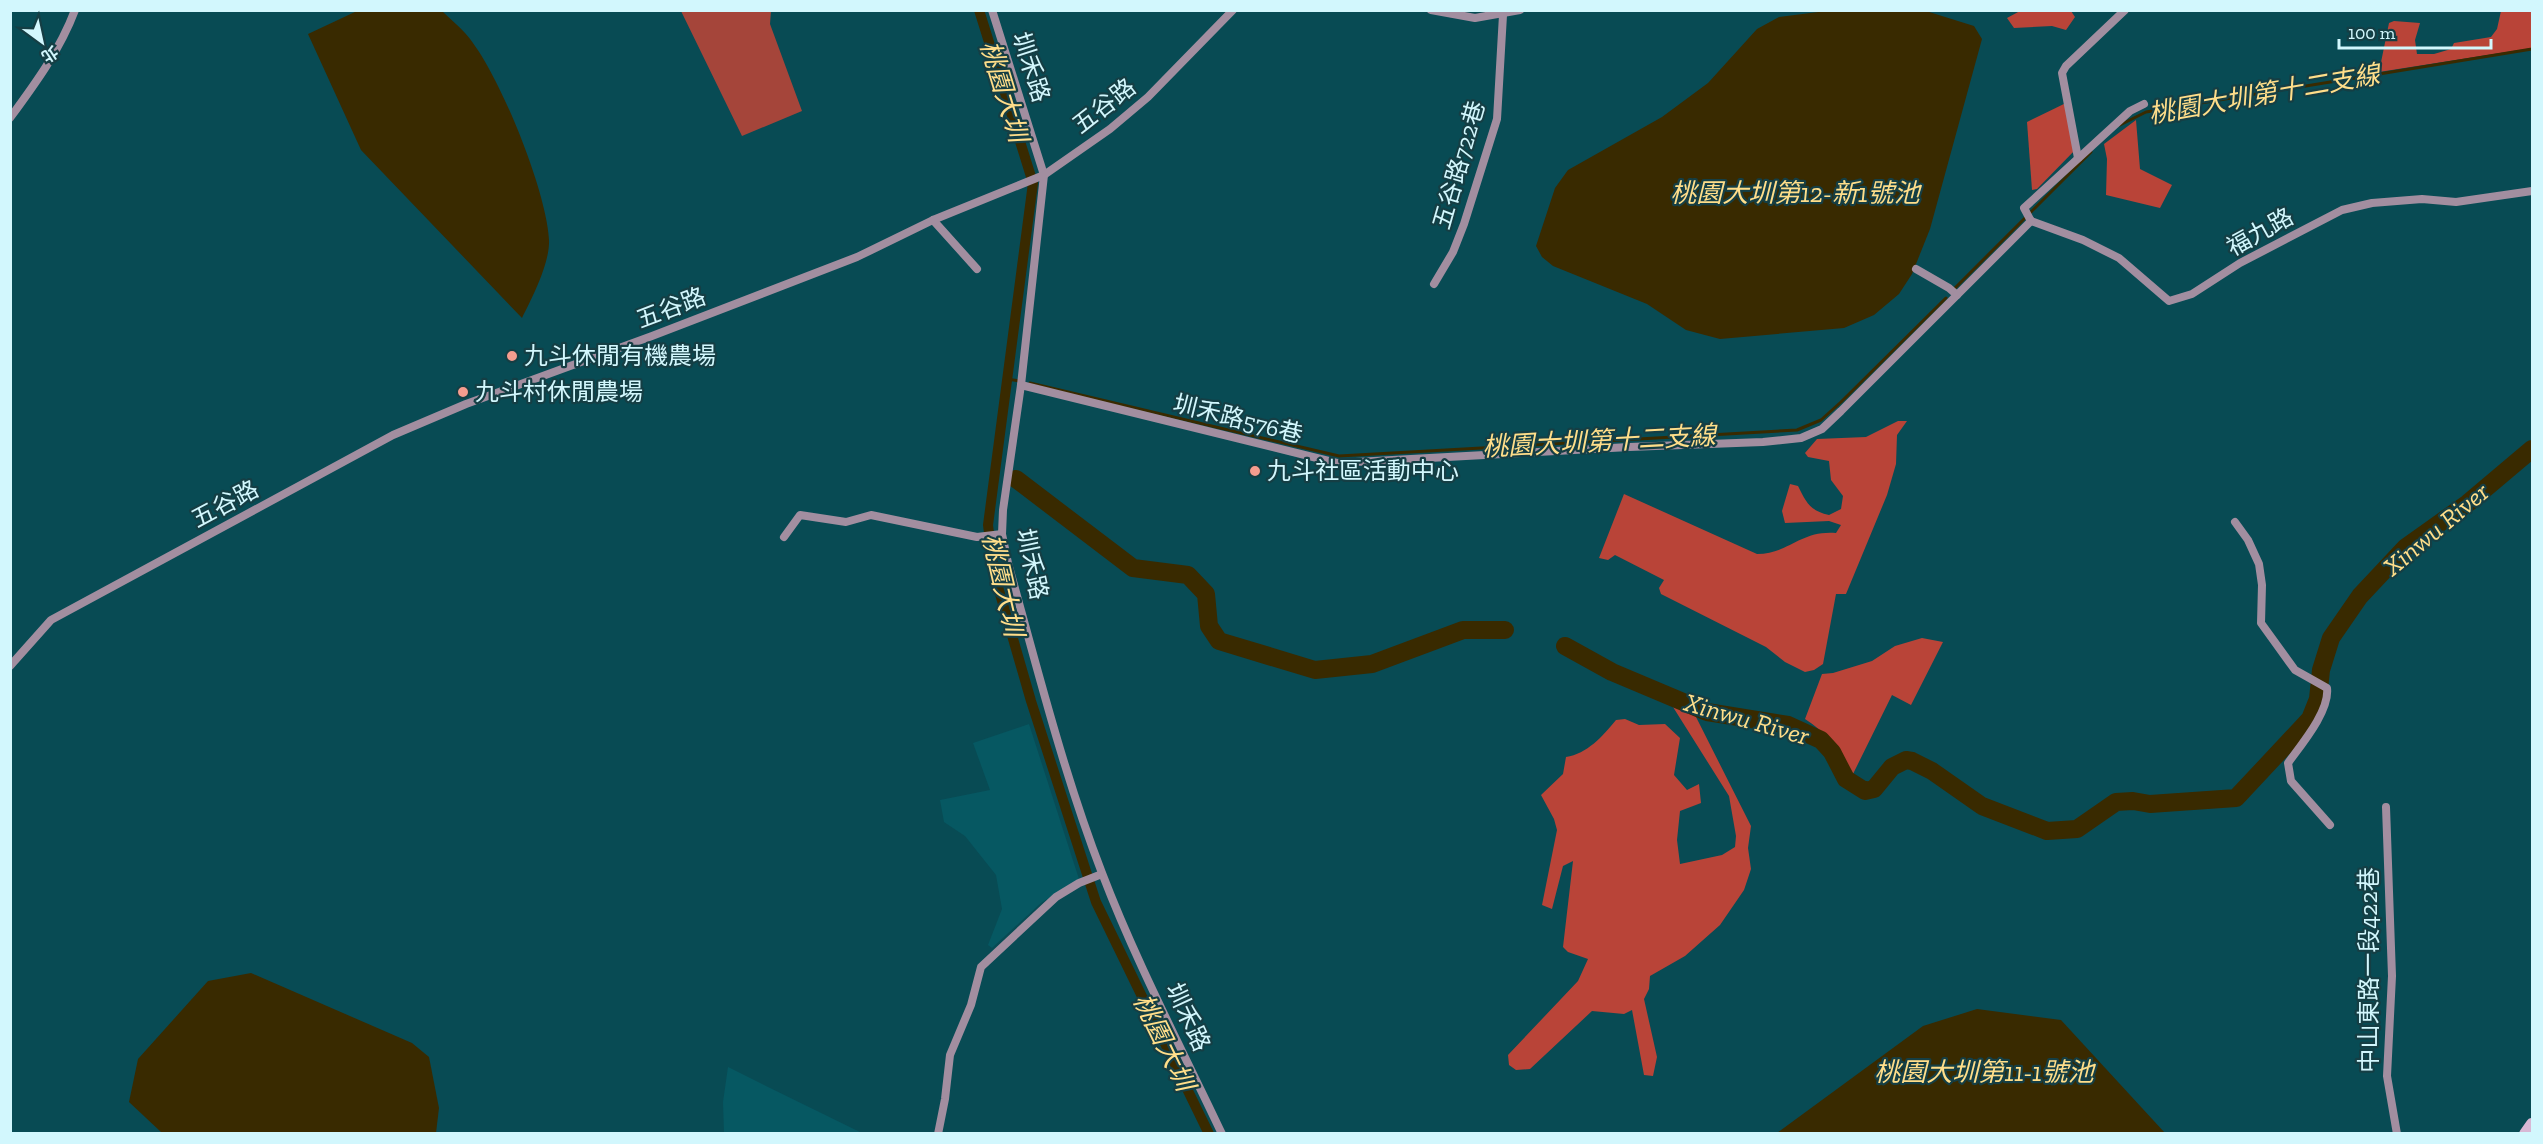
<svg xmlns="http://www.w3.org/2000/svg" width="2543" height="1144" viewBox="0 0 2543 1144" font-family="'Zilla Slab','Noto Sans TC',serif">
	<rect width="100%" height="100%" fill="#084b54"/>
	<g fill="#065862">
		<path d="M 1029,724 L 1079,879 L 1041,903 L 992,948 L 988,945 L 1002,909 L 996,875 L 965,836 L 944,822 L 940,800 L 990,790 L 973,743 Z"/>
		<path d="M 728,1067 L 766,1086 L 862,1133 L 724,1133 L 723,1102 Z"/>
	</g>
	<path fill="#a5453a" d="M 681,11 L 771,11 L 770,24 L 802,111 L 742,136 Z"/>
	<g fill="#b94438">
		<path d="M 2020,11 L 2071,11 L 2075,17 L 2066,30 L 2052,26 L 2014,28 L 2007,18 Z"/>
		<path d="M 2501,11 L 2532,11 L 2532,48 L 2379,72 L 2389,23 L 2394,21 L 2420,23 L 2415,40 L 2417,54 L 2434,54 L 2451,49 L 2454,43 L 2491,37 L 2497,29 Z"/>
		<path d="M 2068,102 L 2077,148 L 2037,189 L 2032,190 L 2027,122 Z"/>
		<path d="M 2136,120 L 2140,169 L 2172,185 L 2160,208 L 2106,195 L 2107,159 L 2104,144 Z"/>
		<path d="M 1898,421 L 1907,421 L 1897,435 L 1896,464 L 1887,495 L 1846,594 L 1836,594 L 1823,664 L 1814,670 L 1805,672 L 1785,662 L 1766,647 L 1661,594 L 1659,588 L 1664,580 L 1615,555 L 1608,560 L 1599,558 L 1624,494 L 1757,554 C 1789,554 1800,530 1836,533 L 1841,525 L 1829,521 L 1785,523 L 1782,511 L 1790,484 L 1798,486 C 1806,502 1810,511 1829,515 L 1841,509 L 1843,496 L 1831,480 L 1829,461 L 1808,457 L 1805,453 L 1817,439 L 1866,437 Z"/>
		<path d="M 1922,638 L 1943,642 L 1911,705 L 1892,695 L 1853,774 C 1840,751 1828,734 1805,719 L 1822,674 L 1833,673 L 1872,661 L 1895,646 Z"/>
		<path d="M 1673,707 L 1694,713 L 1751,826 L 1748,848 L 1751,869 L 1744,890 L 1720,925 L 1685,956 L 1650,976 L 1649,989 L 1644,999 L 1657,1057 L 1653,1076 L 1644,1075 L 1632,1010 L 1624,1014 L 1592,1011 L 1530,1069 L 1516,1070 L 1509,1065 L 1508,1055 L 1578,981 L 1588,959 L 1568,952 L 1563,947 L 1573,861 L 1563,866 L 1552,909 L 1542,905 L 1557,830 L 1554,819 L 1541,795 L 1563,774 L 1566,757 C 1587,754 1603,736 1616,720 L 1625,719 L 1639,725 L 1665,724 L 1680,738 L 1674,775 L 1687,790 L 1699,784 L 1701,803 L 1680,811 L 1677,840 L 1680,864 L 1722,855 L 1735,847 L 1736,836 L 1729,796 Z"/>
	</g>
	<g fill="#392a00">
		<path d="M 1834,10 L 1926,11 L 1974,26 L 1982,39 L 1930,229 L 1912,274 L 1899,294 L 1874,315 L 1844,328 L 1720,339 L 1686,330 L 1647,304 L 1553,266 L 1542,257 L 1536,246 L 1555,188 L 1568,170 L 1662,117 L 1708,83 L 1757,29 L 1779,17 Z"/>
		<path d="M 357,11 L 442,11 C 449,18 458,25 465,33 C 498,69 547,192 549,240 C 550,263 532,298 522,318 L 361,150 L 308,34 Z"/>
		<path d="M 251,973 L 412,1043 L 429,1057 L 439,1108 L 436,1133 L 161,1132 L 129,1102 L 138,1059 L 208,981 Z"/>
		<path d="M 1977,1009 L 2061,1020 L 2165,1133 L 1777,1133 L 1923,1026 Z"/>
	</g>
	<g fill="none" stroke-linecap="round" stroke-linejoin="round">
		<g stroke="#392a00" stroke-width="3">
			<path d="M 2120,125 L 2146,112 L 2532,49"/>
			<path d="M 1954,289 L 2091,152"/>
			<path d="M 1007,379 L 1019,381"/>
			<path d="M 1030,383 L 1339,456 L 1797,430 L 1821,420 L 1841,402 L 1946,298"/>
		</g>
		<path stroke="#392a00" stroke-width="10" d="M 979,10 L 1033,183 L 988,525 L 994,573 L 1031,701 L 1096,902 L 1209,1134"/>
		<g stroke="#392a00" stroke-width="18">
			<path d="M 1016,479 L 1133,568 L 1188,575 L 1206,594 L 1209,626 L 1219,641 L 1315,670 L 1372,664 L 1463,630 L 1505,630"/>
			<path d="M 1565,646 L 1612,672 L 1707,712 L 1788,725 L 1821,740 L 1832,752 L 1846,779 L 1865,791 L 1874,789 L 1892,767 L 1906,760 L 1912,761 L 1932,771 L 1982,806 L 2047,831 L 2077,829 L 2116,802 L 2133,801 L 2150,804 L 2236,798 L 2310,719 L 2318,699 L 2321,670 L 2331,638 L 2360,596 L 2406,547 L 2468,503 L 2532,449"/>
		</g>
		<g stroke="#a28ea0" stroke-width="8">
			<path d="M 992,10 L 1044,175 L 1021,385 L 1003,510 L 1002,534 L 1008,563 C 1037,667 1063,772 1102,873 C 1136,962 1181,1047 1222,1134"/>
			<path d="M 1431,10 L 1475,18 L 1520,10"/>
			<path d="M 10,118 C 35,84 60,50 75,10"/>
			<path d="M 2078,158 L 2062,73 L 2066,66 L 2125,10"/>
			<path d="M 933,220 L 977,269"/>
			<path d="M 2031,221 L 2083,240 L 2119,258 L 2169,301 L 2192,294 L 2240,263 L 2342,210 L 2372,203 L 2422,199 L 2456,202 L 2532,191"/>
			<path d="M 2031,221 L 2024,208 L 2130,111 L 2144,104"/>
			<path d="M 1916,269 L 1949,288 L 1957,295"/>
			<path d="M 1434,284 L 1453,252 L 1464,224 L 1497,119 L 1503,15"/>
			<path d="M 1021,385 L 1337,463 L 1629,447 L 1763,442 L 1801,438 L 1822,429 L 1841,411 L 2031,221"/>
			<path d="M 2235,522 L 2248,540 L 2259,564 L 2262,585 L 2261,623 L 2295,670 L 2327,688 C 2330,711 2301,745 2288,763 L 2291,781 L 2330,825"/>
			<path d="M 784,537 L 800,515 L 846,522 L 871,515 L 977,537 L 1002,534"/>
			<path d="M 10,666 L 51,620 L 393,435 L 466,404 L 652,336 L 857,257 L 933,220 L 1044,175 L 1110,129 L 1148,97 L 1233,10"/>
			<path d="M 2386,807 L 2392,976 L 2387,1076 L 2397,1134"/>
			<path d="M 938,1134 L 945,1099 L 950,1055 L 971,1005 L 981,967 L 1056,897 L 1079,883 L 1102,874"/>
		</g>
		<path stroke="#d8b8d5" stroke-width="12" d="M 2525,1134 L 2532,1124"/>
	</g>
	<g fill="#f59d8f" stroke="#153e44" stroke-width="2">
		<circle cx="512" cy="356" r="6"/>
		<circle cx="463" cy="392" r="6"/>
		<circle cx="1255" cy="471" r="6"/>
	</g>
	<g text-anchor="middle" stroke-width="4.5" stroke-linejoin="round" paint-order="stroke">
		<g font-size="24" fill="#d2f7fd" stroke="#153e44">
			<text transform="translate(1031 67) rotate(72)" y="8">圳禾路</text>
			<text transform="translate(1104 106) rotate(-38)" y="8">五谷路</text>
			<text transform="translate(1459 165) rotate(-74)" y="8">五谷路722巷</text>
			<text transform="translate(2260 232) rotate(-29)" y="8">福九路</text>
			<text transform="translate(671 308) rotate(-21)" y="8">五谷路</text>
			<text transform="translate(1238 419) rotate(14)" y="8">圳禾路576巷</text>
			<text transform="translate(225 504) rotate(-28)" y="8">五谷路</text>
			<text transform="translate(1032 564) rotate(78)" y="8">圳禾路</text>
			<text transform="translate(2369 970) rotate(-90)" y="8">中山東路一段422巷</text>
			<text transform="translate(1188 1017) rotate(65)" y="8">圳禾路</text>
		</g>
		<g font-size="24" fill="#d2f7fd" stroke="#153e44" text-anchor="start">
			<text x="524" y="364">九斗休閒有機農場</text>
			<text x="475" y="400">九斗村休閒農場</text>
			<text x="1267" y="479">九斗社區活動中心</text>
		</g>
		<g font-size="26" font-style="italic" fill="#ffde8a" stroke="#153e44">
			<text transform="translate(1004 91) rotate(73)" y="9">桃園大圳</text>
			<text transform="translate(2264 94) rotate(-10)" y="9">桃園大圳第十二支線</text>
			<text x="1795" y="202">桃園大圳第12-新1號池</text>
			<text transform="translate(1599 441) rotate(-3)" y="9">桃園大圳第十二支線</text>
			<text transform="translate(2436 529) rotate(-40)" y="9">Xinwu River</text>
			<text transform="translate(1003 585) rotate(77)" y="9">桃園大圳</text>
			<text transform="translate(1747 719) rotate(16)" y="9">Xinwu River</text>
			<text transform="translate(1164 1042) rotate(64)" y="9">桃園大圳</text>
			<text x="1984" y="1081">桃園大圳第11-1號池</text>
		</g>
	</g>
	<rect width="2543" height="1144" fill="none" stroke="#d2f7fd" stroke-width="24"/>
	<g transform="translate(42 42) rotate(147)" stroke="#153e44" stroke-width="4.5" paint-order="stroke">
	<path d="M0-4.5L10 22L0 15L-10 22Z" fill="#d2f7fd"/>
	<text y="-9" font-size="16" font-weight="bold" text-anchor="middle" fill="#d2f7fd">北</text>
	</g>
	<path d="M2339 39v9h152v-9" fill="none" stroke="#d2f7fd" stroke-width="3"/>
	<text x="2348" y="39" font-size="18" fill="#d2f7fd" stroke="#153e44" stroke-width="4.5" paint-order="stroke">100 m</text>
</svg>
